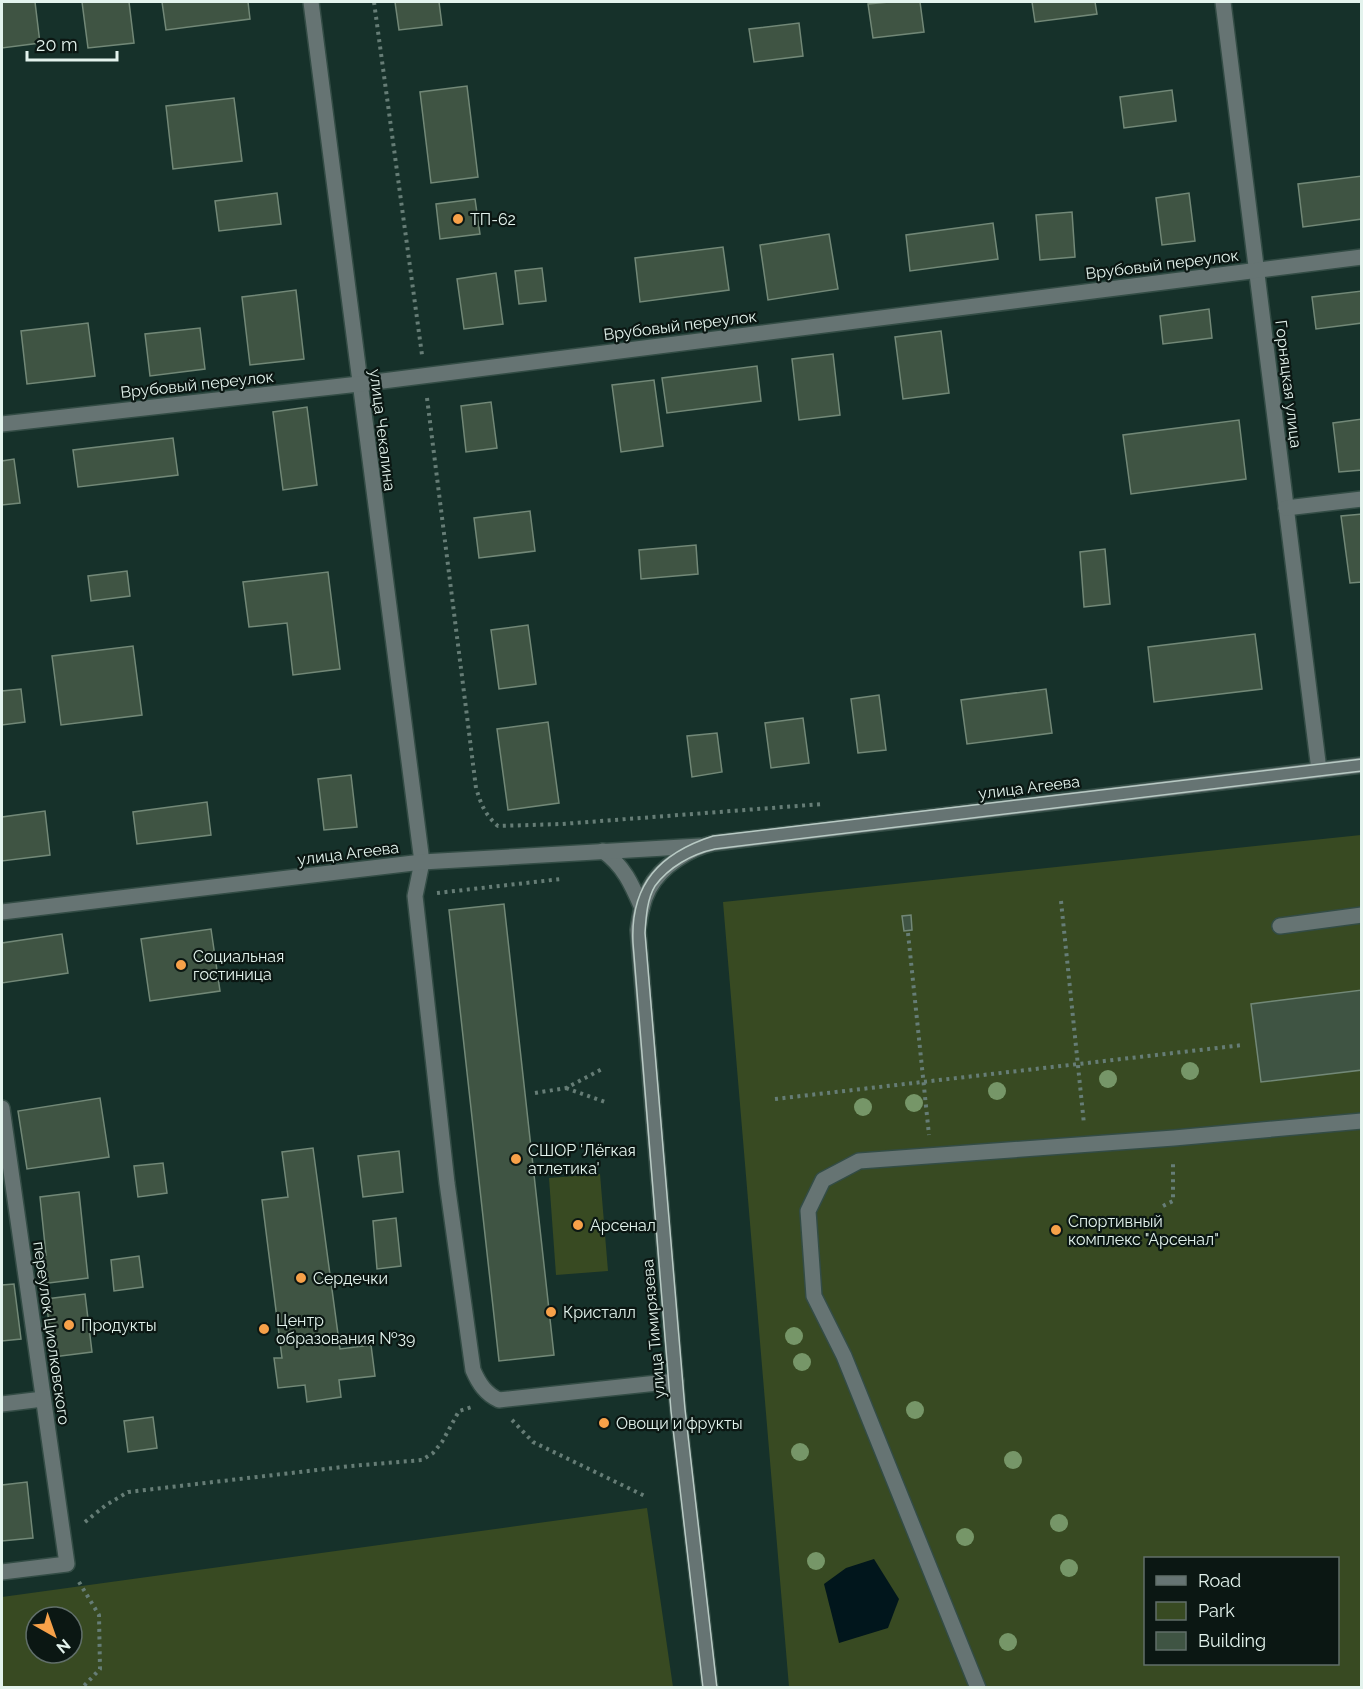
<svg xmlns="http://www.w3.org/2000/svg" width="1363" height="1689" viewBox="0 0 1363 1689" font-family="Raleway,sans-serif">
	<rect width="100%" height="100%" fill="#16312a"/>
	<g fill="#384a22" fill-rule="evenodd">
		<path d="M 1361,835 L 1361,1687 L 789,1687 L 723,902 ZM 1146,1558 L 1338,1558 L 1338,1664 L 1146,1664 Z"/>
		<path d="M 600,1174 L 608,1271 L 556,1275 L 549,1178 Z"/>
		<path d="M 647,1508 L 673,1687 L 2,1687 L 2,1597 ZM 36,1617 L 72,1617 L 72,1653 L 36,1653 Z"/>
	</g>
	<path fill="#01161c" d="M 874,1559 L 899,1599 L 888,1628 L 839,1643 L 824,1584 L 846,1568 Z"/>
	<g fill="#3f5443" stroke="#728877" stroke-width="1.5">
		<path d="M 2,2 L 35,2 L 40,43 L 2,48 Z"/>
		<path d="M 82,2 L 129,2 L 134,43 L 88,48 Z"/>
		<path d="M 162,2 L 248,2 L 250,19 L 166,30 Z"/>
		<path d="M 395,2 L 439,2 L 442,25 L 399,30 Z"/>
		<path d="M 889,2 L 920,2 L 924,32 L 873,38 L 868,4 Z"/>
		<path d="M 1032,2 L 1095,2 L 1097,14 L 1035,22 Z"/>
		<path d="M 799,23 L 803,56 L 754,62 L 749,29 Z"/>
		<path d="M 467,86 L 478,177 L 431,183 L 420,92 Z"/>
		<path d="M 1172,90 L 1176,121 L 1124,128 L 1120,97 Z"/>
		<path d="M 234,98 L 242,161 L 173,169 L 166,106 Z"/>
		<path d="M 1362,176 L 1362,219 L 1303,227 L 1298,184 Z"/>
		<path d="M 277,193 L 281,224 L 219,231 L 215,201 Z"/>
		<path d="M 1189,193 L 1195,241 L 1162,245 L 1156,198 Z"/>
		<path d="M 475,199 L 480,234 L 440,239 L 436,204 Z"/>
		<path d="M 1072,212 L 1075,257 L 1040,260 L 1036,215 Z"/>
		<path d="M 993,223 L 998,259 L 910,271 L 906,235 Z"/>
		<path d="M 829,234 L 838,289 L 768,300 L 760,245 Z"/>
		<path d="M 723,247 L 729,290 L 640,302 L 635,258 Z"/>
		<path d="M 542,268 L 546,301 L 519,304 L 515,271 Z"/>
		<path d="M 496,273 L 503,324 L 464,329 L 457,279 Z"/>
		<path d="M 296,290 L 304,359 L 250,365 L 242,297 Z"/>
		<path d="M 1362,291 L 1362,323 L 1316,329 L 1312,297 Z"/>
		<path d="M 1209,309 L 1212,338 L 1163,344 L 1160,316 Z"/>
		<path d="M 88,323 L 95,376 L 27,384 L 21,331 Z"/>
		<path d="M 200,328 L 205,369 L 150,376 L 145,334 Z"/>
		<path d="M 941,331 L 949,393 L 903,399 L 895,337 Z"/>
		<path d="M 833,354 L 840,415 L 799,420 L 792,359 Z"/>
		<path d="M 757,366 L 761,401 L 667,413 L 662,378 Z"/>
		<path d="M 654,380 L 663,446 L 621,452 L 612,385 Z"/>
		<path d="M 491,402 L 497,448 L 466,452 L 461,406 Z"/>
		<path d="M 307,407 L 317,485 L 283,490 L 273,412 Z"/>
		<path d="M 1362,419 L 1362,470 L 1339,472 L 1333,423 Z"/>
		<path d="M 1239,420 L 1246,479 L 1131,494 L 1123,435 Z"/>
		<path d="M 173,438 L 178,475 L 78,487 L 73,450 Z"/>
		<path d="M 14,459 L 20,503 L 2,505 L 2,461 Z"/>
		<path d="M 530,511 L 535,551 L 479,558 L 474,518 Z"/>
		<path d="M 1362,514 L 1362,582 L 1350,583 L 1341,516 Z"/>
		<path d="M 696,545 L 698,574 L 641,579 L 639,550 Z"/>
		<path d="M 1105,549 L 1110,604 L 1084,607 L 1080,552 Z"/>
		<path d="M 127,571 L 130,596 L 91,601 L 88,576 Z"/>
		<path d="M 328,572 L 340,669 L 293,675 L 287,623 L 249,627 L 243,582 Z"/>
		<path d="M 528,625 L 536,684 L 499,689 L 491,630 Z"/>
		<path d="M 1255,634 L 1262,689 L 1154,702 L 1148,647 Z"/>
		<path d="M 133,646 L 142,715 L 61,725 L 52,656 Z"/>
		<path d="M 21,689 L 25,722 L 2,725 L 2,691 Z"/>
		<path d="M 1046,689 L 1052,733 L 967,744 L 961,700 Z"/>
		<path d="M 879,695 L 886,750 L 858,753 L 851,699 Z"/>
		<path d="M 803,718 L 809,763 L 771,768 L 765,723 Z"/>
		<path d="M 548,722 L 559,803 L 508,810 L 497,729 Z"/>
		<path d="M 717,733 L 722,772 L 692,777 L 687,736 Z"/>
		<path d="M 351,775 L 357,827 L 324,830 L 318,779 Z"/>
		<path d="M 207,802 L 211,835 L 137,844 L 133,812 Z"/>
		<path d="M 45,811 L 50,855 L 2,861 L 2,817 Z"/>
		<path d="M 504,904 L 554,1355 L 499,1361 L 449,910 Z"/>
		<path d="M 911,915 L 912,930 L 904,931 L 902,916 Z"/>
		<path d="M 211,929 L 220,991 L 150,1001 L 141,939 Z"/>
		<path d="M 62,934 L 68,973 L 2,983 L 2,943 Z"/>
		<path d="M 1362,990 L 1362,1070 L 1261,1082 L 1251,1004 Z"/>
		<path d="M 100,1098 L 109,1157 L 27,1169 L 18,1111 Z"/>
		<path d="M 313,1148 L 340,1349 L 371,1345 L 375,1376 L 339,1380 L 341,1397 L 307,1402 L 305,1385 L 278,1388 L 274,1358 L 282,1358 L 262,1200 L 288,1197 L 282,1152 Z"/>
		<path d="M 399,1151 L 403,1192 L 363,1197 L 358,1156 Z"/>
		<path d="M 163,1163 L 167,1193 L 138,1197 L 134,1166 Z"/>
		<path d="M 79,1192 L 88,1278 L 41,1284 L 37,1256 L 46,1255 L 40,1197 Z"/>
		<path d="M 396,1218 L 401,1266 L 377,1269 L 373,1221 Z"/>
		<path d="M 139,1256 L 143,1287 L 114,1291 L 111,1260 Z"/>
		<path d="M 14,1284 L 21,1339 L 2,1341 L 2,1285 Z"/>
		<path d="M 85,1294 L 92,1352 L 53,1357 L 46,1299 Z"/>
		<path d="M 153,1417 L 157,1448 L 128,1452 L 124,1421 Z"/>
		<path d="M 27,1482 L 33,1538 L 2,1541 L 2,1485 Z"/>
	</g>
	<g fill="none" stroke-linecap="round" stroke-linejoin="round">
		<defs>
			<g id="service">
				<path d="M 603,851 C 624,866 632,885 642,908"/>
				<path d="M 422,862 L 415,896 L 447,1183 L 473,1370 C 479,1384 486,1394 499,1400 L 676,1381"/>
				<path d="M 1280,926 L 1362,915"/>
				<path d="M 2,1404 L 43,1399"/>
				<path d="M 978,1688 L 844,1356 L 814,1296 L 808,1211 L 823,1180 L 859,1161 L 1174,1138 L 1362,1121"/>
			</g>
			<g id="minor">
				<path d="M 311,2 L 422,862"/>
				<path d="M 1223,2 L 1319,770"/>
				<path d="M 2,424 L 359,384 L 1362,257"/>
				<path d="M 1286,508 L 1362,499"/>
				<path d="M 2,912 L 422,862 L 700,846"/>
				<path d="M 2,1108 L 67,1564 L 2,1572"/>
			</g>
			<path id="tertiary" d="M 710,1688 L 678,1410 L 638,930 C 640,916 642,902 649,889 C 661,866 690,848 714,843 L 1362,765"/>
		</defs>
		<use href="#service" stroke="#334c45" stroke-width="18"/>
		<use href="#minor" stroke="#334c45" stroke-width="18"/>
		<use href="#tertiary" stroke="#334c45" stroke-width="18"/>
		<g stroke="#667d76" stroke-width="4" stroke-dasharray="3 4.5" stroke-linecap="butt">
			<path d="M 374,2 L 422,355"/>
			<path d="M 427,398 L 476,788 C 481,804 485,815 498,826 L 562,824 L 823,804"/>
			<path d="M 437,893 L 561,879"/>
			<path d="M 1061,901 L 1084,1124"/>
			<path d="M 908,933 L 929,1135"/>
			<path d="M 566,1088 L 608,1103"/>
			<path d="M 535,1093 L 566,1088 L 604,1068"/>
			<path d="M 775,1099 L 1243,1045"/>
			<path d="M 1163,1206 L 1173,1201 L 1173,1160"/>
			<path d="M 512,1420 L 533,1442 L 647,1497"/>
			<path d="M 85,1522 L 106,1505 L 128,1492 L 351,1466 L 422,1460 L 433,1453 L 442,1442 L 459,1411 L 472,1407"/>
			<path d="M 79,1582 L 99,1615 L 100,1669 L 82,1688"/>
		</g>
		<use href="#service" stroke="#667473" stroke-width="15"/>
		<use href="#minor" stroke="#667473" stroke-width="15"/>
		<use href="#tertiary" stroke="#667473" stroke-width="15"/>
		<g stroke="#b8cac4" stroke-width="1.5">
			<path d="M 703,1688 L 671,1411 L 633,943 C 630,884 660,853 713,836 L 1362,759"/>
			<path d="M 717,1688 L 685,1409 L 645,933 C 646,918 647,899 655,886 C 669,867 692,854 715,849 L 1362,771"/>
		</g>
	</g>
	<g fill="#769668">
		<circle cx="1190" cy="1071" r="9"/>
		<circle cx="1108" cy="1079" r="9"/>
		<circle cx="997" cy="1091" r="9"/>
		<circle cx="914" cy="1103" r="9"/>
		<circle cx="863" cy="1107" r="9"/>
		<circle cx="794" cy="1336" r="9"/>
		<circle cx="802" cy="1362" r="9"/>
		<circle cx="915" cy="1410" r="9"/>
		<circle cx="800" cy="1452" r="9"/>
		<circle cx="1013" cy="1460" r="9"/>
		<circle cx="1059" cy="1523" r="9"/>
		<circle cx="965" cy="1537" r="9"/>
		<circle cx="816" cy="1561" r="9"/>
		<circle cx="1069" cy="1568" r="9"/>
		<circle cx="1008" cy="1642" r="9"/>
	</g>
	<g fill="#f7a149" stroke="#0b1713" stroke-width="2">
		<circle cx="458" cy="219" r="6"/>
		<circle cx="181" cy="965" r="6"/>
		<circle cx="516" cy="1159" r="6"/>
		<circle cx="578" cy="1225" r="6"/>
		<circle cx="1056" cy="1230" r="6"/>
		<circle cx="301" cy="1278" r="6"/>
		<circle cx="551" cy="1312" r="6"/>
		<circle cx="69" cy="1325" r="6"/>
		<circle cx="264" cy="1329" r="6"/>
		<circle cx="604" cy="1423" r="6"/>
	</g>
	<g text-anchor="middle" stroke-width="4.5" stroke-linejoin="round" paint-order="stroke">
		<g font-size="16" fill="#e3f3ed" stroke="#0b1713" text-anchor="start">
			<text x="470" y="225">ТП-62</text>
			<text x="193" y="962">Социальная<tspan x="193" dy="18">гостиница</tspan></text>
			<text x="528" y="1156">СШОР 'Лёгкая<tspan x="528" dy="18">атлетика'</tspan></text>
			<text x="1068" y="1227">Спортивный<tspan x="1068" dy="18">комплекс "Арсенал"</tspan></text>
			<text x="590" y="1231">Арсенал</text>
			<text x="313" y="1284">Сердечки</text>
			<text x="563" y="1318">Кристалл</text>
			<text x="276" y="1326">Центр<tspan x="276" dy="18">образования №39</tspan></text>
			<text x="81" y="1331">Продукты</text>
			<text x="616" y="1429">Овощи и фрукты</text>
		</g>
		<g font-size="16" fill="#e3f3ed" stroke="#0b1713">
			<text transform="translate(1162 264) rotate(-7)" y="6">Врубовый переулок</text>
			<text transform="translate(680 325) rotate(-7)" y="6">Врубовый переулок</text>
			<text transform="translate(197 384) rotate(-6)" y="6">Врубовый переулок</text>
			<text transform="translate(1289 384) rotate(83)" y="6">Горняцкая улица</text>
			<text transform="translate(383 430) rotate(83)" y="6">улица Чекалина</text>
			<text transform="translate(1029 787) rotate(-7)" y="6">улица Агеева</text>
			<text transform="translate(348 853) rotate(-7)" y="6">улица Агеева</text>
			<text transform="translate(653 1329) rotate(-95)" y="6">улица Тимирязева</text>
			<text transform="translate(52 1333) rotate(82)" y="6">переулок Циолковского</text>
		</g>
	</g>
	<rect width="1363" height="1689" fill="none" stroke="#e3f3ed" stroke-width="6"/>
	<rect x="1144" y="1557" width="195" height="108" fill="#0b1713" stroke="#616f6a" stroke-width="1.5"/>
	<rect x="1156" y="1576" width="30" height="9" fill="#667473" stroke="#616f6a" stroke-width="1.5"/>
	<text x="1198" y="1587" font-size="18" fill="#e3f3ed">Road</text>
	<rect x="1156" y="1602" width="30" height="18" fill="#384a22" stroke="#616f6a" stroke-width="1.5"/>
	<text x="1198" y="1617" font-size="18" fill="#e3f3ed">Park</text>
	<rect x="1156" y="1632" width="30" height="18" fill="#3f5443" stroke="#616f6a" stroke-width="1.5"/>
	<text x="1198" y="1647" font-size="18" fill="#e3f3ed">Building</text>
	<g transform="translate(54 1635) rotate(140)"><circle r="28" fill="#0b1713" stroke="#616f6a" stroke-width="1.5"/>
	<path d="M0-4.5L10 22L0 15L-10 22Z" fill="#f7a149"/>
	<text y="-9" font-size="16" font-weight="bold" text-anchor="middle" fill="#e3f3ed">N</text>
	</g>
	<path d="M27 51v9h90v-9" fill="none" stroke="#e3f3ed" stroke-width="3"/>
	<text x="36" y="51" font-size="18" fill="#e3f3ed" stroke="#0b1713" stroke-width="4.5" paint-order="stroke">20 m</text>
</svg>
